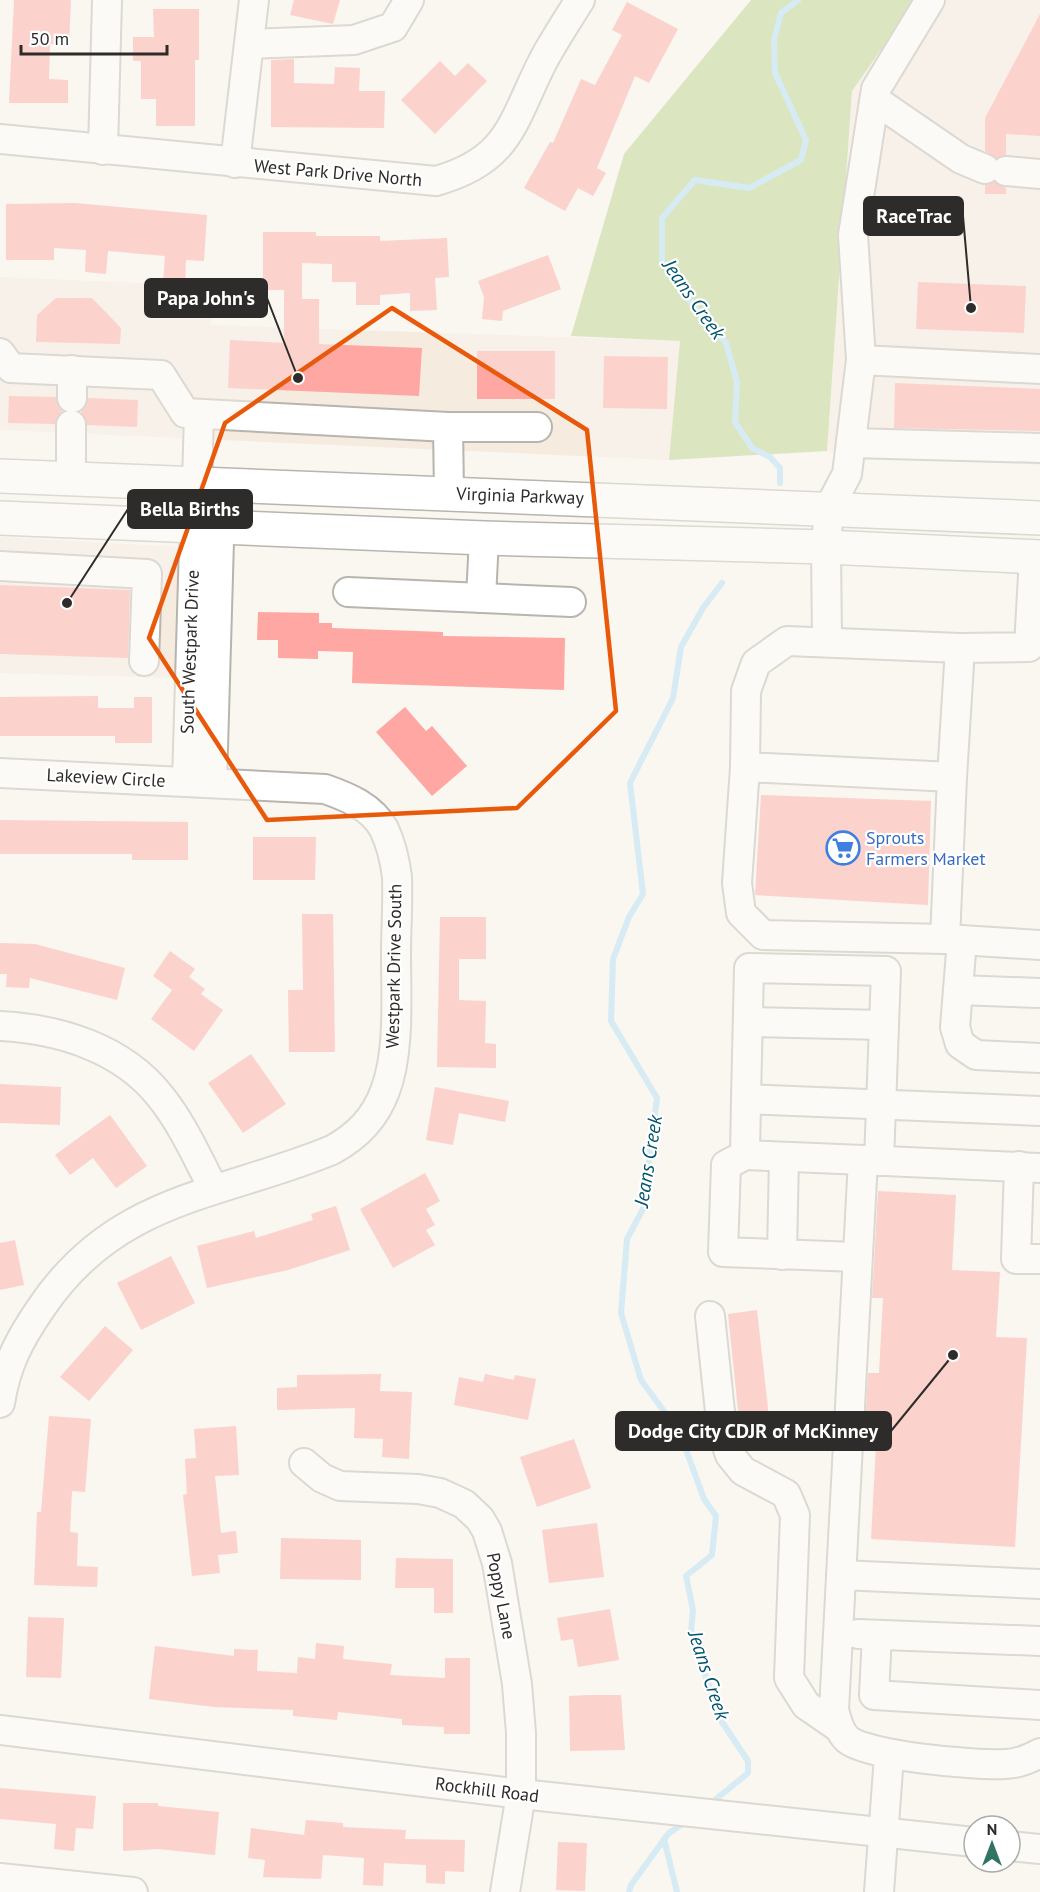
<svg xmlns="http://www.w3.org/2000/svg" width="1040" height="1892" viewBox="0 0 1040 1892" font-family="'PT Sans',sans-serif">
	<rect width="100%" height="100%" fill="#faf6f0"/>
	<g fill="#f5ebdf">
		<path d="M 916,0 L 1040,0 L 1040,465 L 827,451 L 852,91 Z"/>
		<path d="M 0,277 L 212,286 L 211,325 L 680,341 L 669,460 L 0,430 Z"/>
		<path d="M 0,537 L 182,547 L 175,678 L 0,673 Z"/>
	</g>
	<path fill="#b6d388" d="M 751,0 L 916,0 L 852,91 L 827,451 L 669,460 L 680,341 L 571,336 L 624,154 Z"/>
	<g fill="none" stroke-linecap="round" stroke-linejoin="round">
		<g stroke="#aadef5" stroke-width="6">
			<path d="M 780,483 L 780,468 L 770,457 L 752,448 L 735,422 L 737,382 L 726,343 L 695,308 L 662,261 L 662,218 L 695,180 L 749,188 L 801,160 L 806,140 L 775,73 L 774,40 L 781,13 L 798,0"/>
			<path d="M 710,1804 L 748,1773 L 748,1761 L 720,1719 L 691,1632 L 693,1610 L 686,1576 L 712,1555 L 716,1516 L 704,1499 L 680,1433 L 641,1380 L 621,1313 L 627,1239 L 643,1209 L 657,1098 L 611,1021 L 613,959 L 629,917 L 643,894 L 630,783 L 673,698 L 681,647 L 703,608 L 722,583"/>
			<path d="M 664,1839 L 677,1892"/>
			<path d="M 629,1892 L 631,1885 L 668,1834 L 685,1822"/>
		</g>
	</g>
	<g fill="#fea7a3">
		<path d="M 14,0 L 71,0 L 69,45 L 50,44 L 49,79 L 68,80 L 68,103 L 9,103 Z"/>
		<path d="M 294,0 L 340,0 L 333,24 L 290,15 Z"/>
		<path d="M 627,2 L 678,29 L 649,83 L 635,76 L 597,168 L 606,173 L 593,196 L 578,188 L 565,211 L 524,188 L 550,142 L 553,143 L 581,79 L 595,85 L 622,35 L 612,30 Z"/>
		<path d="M 153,9 L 199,9 L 199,60 L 195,60 L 195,126 L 156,126 L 156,99 L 141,99 L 141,61 L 133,61 L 133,37 L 154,37 Z"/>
		<path d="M 1040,14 L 1040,136 L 1006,134 L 1006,155 L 997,158 L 985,151 L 985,118 Z"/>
		<path d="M 294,59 L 294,83 L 334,84 L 335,67 L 360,68 L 359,91 L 385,91 L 384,128 L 271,127 L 271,60 Z"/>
		<path d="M 440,61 L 455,76 L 468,63 L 487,81 L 435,134 L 401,100 Z"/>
		<path d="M 995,182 L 1006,188 L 1006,194 L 985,194 L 985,185 Z"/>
		<path d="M 75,203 L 207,215 L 204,261 L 186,260 L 185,283 L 163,282 L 165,256 L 108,251 L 106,274 L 85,272 L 86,250 L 54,248 L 54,260 L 6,260 L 6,204 Z"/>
		<path d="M 263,232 L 316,232 L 316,236 L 380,236 L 380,241 L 447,238 L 449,277 L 435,278 L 437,310 L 410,311 L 410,293 L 380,295 L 380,305 L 356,305 L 356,282 L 332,282 L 332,264 L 302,263 L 302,299 L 319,299 L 319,344 L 422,348 L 419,396 L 228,388 L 230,340 L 284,343 L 284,290 L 263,290 Z"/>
		<path d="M 548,255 L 561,289 L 503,311 L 502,321 L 482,319 L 484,297 L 478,281 Z"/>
		<path d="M 918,282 L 1026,286 L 1024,333 L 916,329 Z"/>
		<path d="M 56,298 L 92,298 L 121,328 L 120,344 L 36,342 L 37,315 Z"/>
		<rect x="477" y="351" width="78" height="48"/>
		<path d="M 604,356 L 668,357 L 667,409 L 603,408 Z"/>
		<path d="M 895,383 L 1040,389 L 1040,431 L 894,428 Z"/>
		<path d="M 9,396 L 56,397 L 62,411 L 55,424 L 8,423 Z"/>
		<path d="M 88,398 L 138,400 L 137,427 L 87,425 L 81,412 Z"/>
		<path d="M 0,585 L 130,590 L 128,658 L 0,654 Z"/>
		<path d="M 258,612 L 319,613 L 319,623 L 332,623 L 332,628 L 443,632 L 443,636 L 565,638 L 564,690 L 352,683 L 353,652 L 318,651 L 318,659 L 278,658 L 278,640 L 257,640 Z"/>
		<path d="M 98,696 L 98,708 L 134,708 L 134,697 L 152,697 L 152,743 L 115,743 L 115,736 L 0,736 L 0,697 Z"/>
		<path d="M 405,707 L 426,731 L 432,726 L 467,766 L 432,796 L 376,732 Z"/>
		<path d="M 761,795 L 931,801 L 928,905 L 755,895 Z"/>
		<path d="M 0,820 L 188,822 L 188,860 L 132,860 L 132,854 L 0,854 Z"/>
		<path d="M 253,837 L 316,837 L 315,880 L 253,880 Z"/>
		<path d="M 302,914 L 333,914 L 335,1052 L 289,1052 L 288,990 L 303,990 Z"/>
		<path d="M 440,917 L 486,917 L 486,959 L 459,959 L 459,1000 L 486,1001 L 485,1043 L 496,1044 L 496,1068 L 437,1067 Z"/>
		<path d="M 0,943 L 35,944 L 125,968 L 117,1000 L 30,978 L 29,988 L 6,987 L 7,974 L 0,974 Z"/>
		<path d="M 170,951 L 195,969 L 189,977 L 205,989 L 201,994 L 223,1010 L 194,1051 L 151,1019 L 172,990 L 153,976 Z"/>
		<path d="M 251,1054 L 286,1104 L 243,1133 L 208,1083 Z"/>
		<path d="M 0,1084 L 61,1087 L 60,1125 L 0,1123 Z"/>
		<path d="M 435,1087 L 509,1101 L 505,1122 L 459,1113 L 453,1145 L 426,1140 Z"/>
		<path d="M 110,1115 L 147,1166 L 116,1188 L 93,1158 L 70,1175 L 55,1155 Z"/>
		<path d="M 425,1173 L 440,1201 L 426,1209 L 435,1225 L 426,1230 L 435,1245 L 393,1268 L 360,1209 Z"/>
		<path d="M 878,1191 L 956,1195 L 952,1270 L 1000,1272 L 996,1337 L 1027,1338 L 1015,1547 L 871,1539 L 877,1428 L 865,1427 L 868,1373 L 879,1373 L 883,1298 L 872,1298 Z"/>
		<path d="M 336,1206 L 350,1250 L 288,1270 L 207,1288 L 197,1246 L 254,1231 L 256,1238 L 313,1220 L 311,1214 Z"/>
		<path d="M 15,1240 L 24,1285 L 0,1290 L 0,1243 Z"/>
		<path d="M 171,1256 L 195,1303 L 141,1330 L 117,1283 Z"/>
		<path d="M 757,1310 L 769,1417 L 739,1420 L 728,1314 Z"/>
		<path d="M 105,1326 L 133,1350 L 89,1401 L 60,1377 Z"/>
		<path d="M 381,1374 L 380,1391 L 412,1392 L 409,1459 L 382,1457 L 383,1439 L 354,1438 L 355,1408 L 277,1410 L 277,1388 L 297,1387 L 297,1375 Z"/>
		<path d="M 485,1374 L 514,1380 L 515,1375 L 536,1379 L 528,1420 L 454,1405 L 459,1377 L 483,1382 Z"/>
		<path d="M 49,1416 L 91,1419 L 85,1492 L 72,1491 L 70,1532 L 78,1533 L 77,1566 L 98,1567 L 97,1587 L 34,1585 L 37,1512 L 41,1512 Z"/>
		<path d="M 236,1426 L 239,1475 L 215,1476 L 221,1533 L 236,1531 L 238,1553 L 218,1555 L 220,1573 L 192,1576 L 183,1495 L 187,1494 L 185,1459 L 196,1458 L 194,1429 Z"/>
		<path d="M 574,1439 L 591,1488 L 537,1507 L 520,1457 Z"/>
		<path d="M 597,1523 L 604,1577 L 549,1583 L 542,1530 Z"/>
		<path d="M 281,1538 L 361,1540 L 361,1580 L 280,1579 Z"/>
		<path d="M 396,1558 L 453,1559 L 453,1613 L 434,1613 L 434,1588 L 395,1588 Z"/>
		<path d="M 610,1609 L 619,1660 L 578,1667 L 573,1639 L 561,1641 L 557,1618 Z"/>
		<path d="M 28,1617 L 64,1618 L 61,1678 L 26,1677 Z"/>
		<path d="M 316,1643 L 344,1646 L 343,1659 L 392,1664 L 390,1675 L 445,1678 L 445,1658 L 470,1658 L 470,1734 L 444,1734 L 444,1727 L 402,1725 L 402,1719 L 338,1712 L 337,1720 L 293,1716 L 293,1710 L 214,1707 L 149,1699 L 155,1646 L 234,1656 L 234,1649 L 258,1650 L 257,1671 L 297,1673 L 298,1657 L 315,1659 Z"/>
		<path d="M 589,1695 L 621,1695 L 625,1750 L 570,1751 L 569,1696 Z"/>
		<path d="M 0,1788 L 96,1796 L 93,1829 L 76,1828 L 74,1851 L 54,1849 L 56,1824 L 0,1819 Z"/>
		<path d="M 123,1803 L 158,1803 L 158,1806 L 219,1812 L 215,1855 L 158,1849 L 123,1851 Z"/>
		<path d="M 306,1820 L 343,1823 L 343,1827 L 406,1830 L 405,1839 L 465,1840 L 464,1872 L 445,1871 L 445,1884 L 426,1883 L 426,1865 L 384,1863 L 383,1886 L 363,1885 L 364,1858 L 323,1855 L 321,1879 L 263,1877 L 265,1860 L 248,1858 L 251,1828 L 304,1835 Z"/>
		<path d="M 558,1842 L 587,1843 L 585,1891 L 556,1890 Z"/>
	</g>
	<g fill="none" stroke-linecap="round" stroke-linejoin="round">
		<defs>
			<g id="minor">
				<path d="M 250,44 L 354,40 L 393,27 L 409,0"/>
				<path d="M 875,100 L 961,159 L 985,169"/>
				<path d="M 0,139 L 436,181 C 511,160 512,121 544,59 C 555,39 568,19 580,0"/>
				<path d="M 103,150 L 107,0"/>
				<path d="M 235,163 L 254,0"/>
				<path d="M 1006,171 L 1040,174"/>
				<path d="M 0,353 L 11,368 L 161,375 L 185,413 L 448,427 L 449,493"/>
				<path d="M 861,360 L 853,235 L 876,89 L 930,0"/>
				<path d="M 72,398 L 72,370"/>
				<path d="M 448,427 L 537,427"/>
				<path d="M 851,443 L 1040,448"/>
				<path d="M 71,478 L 71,425"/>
				<path d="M 197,483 L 199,414"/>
				<path d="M 210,483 L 208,526 L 219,541 L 212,783"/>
				<path d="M 0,566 L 147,574 L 144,661"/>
				<path d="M 348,592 L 571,602"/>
				<path d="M 481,598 L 484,538"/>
				<path d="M 827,641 L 826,547 L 829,508 L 847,474 L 861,360 L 1040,369"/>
				<path d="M 960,648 L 1029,647 L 1034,557"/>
				<path d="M 745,767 L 746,691 L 756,663 L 787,641 L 960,648 L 952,777 L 745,767 L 737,883 L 741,913 L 763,935 L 945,939"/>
				<path d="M 0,773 L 325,789 C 348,797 372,807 384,829 C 391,844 395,861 397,877 C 398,903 396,929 396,955 C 396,996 400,1052 385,1091 C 375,1118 358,1136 332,1150 C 221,1196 116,1196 41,1308 C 19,1340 6,1365 0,1403"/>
				<path d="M 952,777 L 945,939 L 1040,945"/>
				<path d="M 187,782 L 194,545 L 208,526"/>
				<path d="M 962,940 L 955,1027 L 960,1044 L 976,1055 L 1040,1058"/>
				<path d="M 958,990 L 1040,993"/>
				<path d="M 748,1022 L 884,1025"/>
				<path d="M 0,1026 C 59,1029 122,1048 160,1096 C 182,1123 197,1157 213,1188"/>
				<path d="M 746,1099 L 749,968 L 886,971 L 879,1161"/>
				<path d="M 745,1155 L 726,1165 L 723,1252 L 857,1257"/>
				<path d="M 863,1160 L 745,1155 L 746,1099 L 1040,1111"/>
				<path d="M 1019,1166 L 1016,1259 L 1040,1259"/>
				<path d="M 1040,1168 L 863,1160 L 834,1710 C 837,1721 839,1731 847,1739 C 865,1756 978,1766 1005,1764 C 1018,1764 1029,1759 1040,1753"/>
				<path d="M 782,1255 L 784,1157"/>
				<path d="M 710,1316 L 722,1431 L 730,1455 L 743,1471 L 786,1494 L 795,1515 L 789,1678 L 806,1705 L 838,1727"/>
				<path d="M 304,1463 L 322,1478 L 340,1486 L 418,1489 L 440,1493 L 464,1504 L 480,1519 L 487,1531 L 497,1563 L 517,1684 L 521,1733 L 521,1794 L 505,1892"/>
				<path d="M 841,1575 L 1040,1584"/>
				<path d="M 858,1634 L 1040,1641"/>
				<path d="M 877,1635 L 874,1695 L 1040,1705"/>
				<path d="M 0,1730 L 521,1794 L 974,1842"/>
				<path d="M 1010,1846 L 1040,1849"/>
				<path d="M 0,1878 L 133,1892"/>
				<path d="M 879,1892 L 889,1756"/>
			</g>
			<g id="major">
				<path d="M 0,476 L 1040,518"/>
				<path d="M 0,518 L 484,538 L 826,547 L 1040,557"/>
			</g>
		</defs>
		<use href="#minor" stroke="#b8b4ae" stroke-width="32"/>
		<use href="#major" stroke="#b8b4ae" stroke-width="36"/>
		<use href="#minor" stroke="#fff" stroke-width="28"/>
		<use href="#major" stroke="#fff" stroke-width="33"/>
	</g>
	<path d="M0 0H1040V1892H0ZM 392,308 L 587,430 L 616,711 L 517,808 L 267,820 L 149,638 L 225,423 Z" fill="#faf6f0" fill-opacity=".55" fill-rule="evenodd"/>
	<path fill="none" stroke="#e8590c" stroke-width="4.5" stroke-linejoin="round" d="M 392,308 L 587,430 L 616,711 L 517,808 L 267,820 L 149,638 L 225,423 Z"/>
	<defs>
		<symbol id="supermarket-ring" viewBox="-11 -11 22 22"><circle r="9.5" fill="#fff" stroke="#3f7fe0" stroke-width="1.5"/><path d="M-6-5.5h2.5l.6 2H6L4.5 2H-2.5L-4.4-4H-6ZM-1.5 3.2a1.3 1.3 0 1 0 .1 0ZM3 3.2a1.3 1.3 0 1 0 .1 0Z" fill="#3f7fe0"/></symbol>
	</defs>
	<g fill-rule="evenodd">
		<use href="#supermarket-ring" x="824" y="829" width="38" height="38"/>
	</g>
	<g text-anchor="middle" stroke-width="4.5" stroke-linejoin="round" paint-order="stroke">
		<g font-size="18" fill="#2e2c2a" stroke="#fff">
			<text transform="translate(338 173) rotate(5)" y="6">West Park Drive North</text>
			<text transform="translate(520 496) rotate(2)" y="6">Virginia Parkway</text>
			<text transform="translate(190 652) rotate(-88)" y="6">South Westpark Drive</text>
			<text transform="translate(106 778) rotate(3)" y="6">Lakeview Circle</text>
			<text transform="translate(394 966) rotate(-89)" y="6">Westpark Drive South</text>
			<text transform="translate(501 1596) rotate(79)" y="6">Poppy Lane</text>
			<text transform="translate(487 1790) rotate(7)" y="6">Rockhill Road</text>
		</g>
		<g font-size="18" fill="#366cbe" stroke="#fff" text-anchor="start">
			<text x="866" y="844">Sprouts<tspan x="866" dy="21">Farmers Market</tspan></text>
		</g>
		<g font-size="20" font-style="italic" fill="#00536d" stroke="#fff">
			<text transform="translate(694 299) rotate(55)" y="7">Jeans Creek</text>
			<text transform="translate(648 1161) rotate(-81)" y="7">Jeans Creek</text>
			<text transform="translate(709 1675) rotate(72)" y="7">Jeans Creek</text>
		</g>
	</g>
	<path fill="none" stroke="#2e2c2a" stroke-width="2" d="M971 308L963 216M298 378L267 298M67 603L128 509M953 1355L891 1431"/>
	<g fill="#2e2c2a" stroke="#fff" stroke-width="2">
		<circle cx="971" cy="308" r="6"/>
		<circle cx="298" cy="378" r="6"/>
		<circle cx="67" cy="603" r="6"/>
		<circle cx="953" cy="1355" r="6"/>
	</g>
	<g fill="#2e2c2a" stroke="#2e2c2a" stroke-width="2">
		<rect x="864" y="197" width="99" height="38" rx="6"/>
		<rect x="145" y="279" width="122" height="38" rx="6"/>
		<rect x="128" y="490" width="124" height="38" rx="6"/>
		<rect x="616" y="1412" width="275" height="38" rx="6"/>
	</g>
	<g font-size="20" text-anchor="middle" font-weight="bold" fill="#fff">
		<text x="914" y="223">RaceTrac</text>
		<text x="206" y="305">Papa John's</text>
		<text x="190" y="516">Bella Births</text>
		<text x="753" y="1438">Dodge City CDJR of McKinney</text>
	</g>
	<g transform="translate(992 1844)"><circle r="28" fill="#ffffff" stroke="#ababaa" stroke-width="1.5"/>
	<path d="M0-4.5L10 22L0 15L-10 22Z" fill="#317464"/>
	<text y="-9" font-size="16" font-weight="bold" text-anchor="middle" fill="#2e2c2a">N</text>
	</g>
	<path d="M21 45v9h146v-9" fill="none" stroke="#2e2c2a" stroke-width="3"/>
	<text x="30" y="45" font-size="18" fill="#2e2c2a" stroke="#ffffff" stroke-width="4.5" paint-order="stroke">50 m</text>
</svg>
